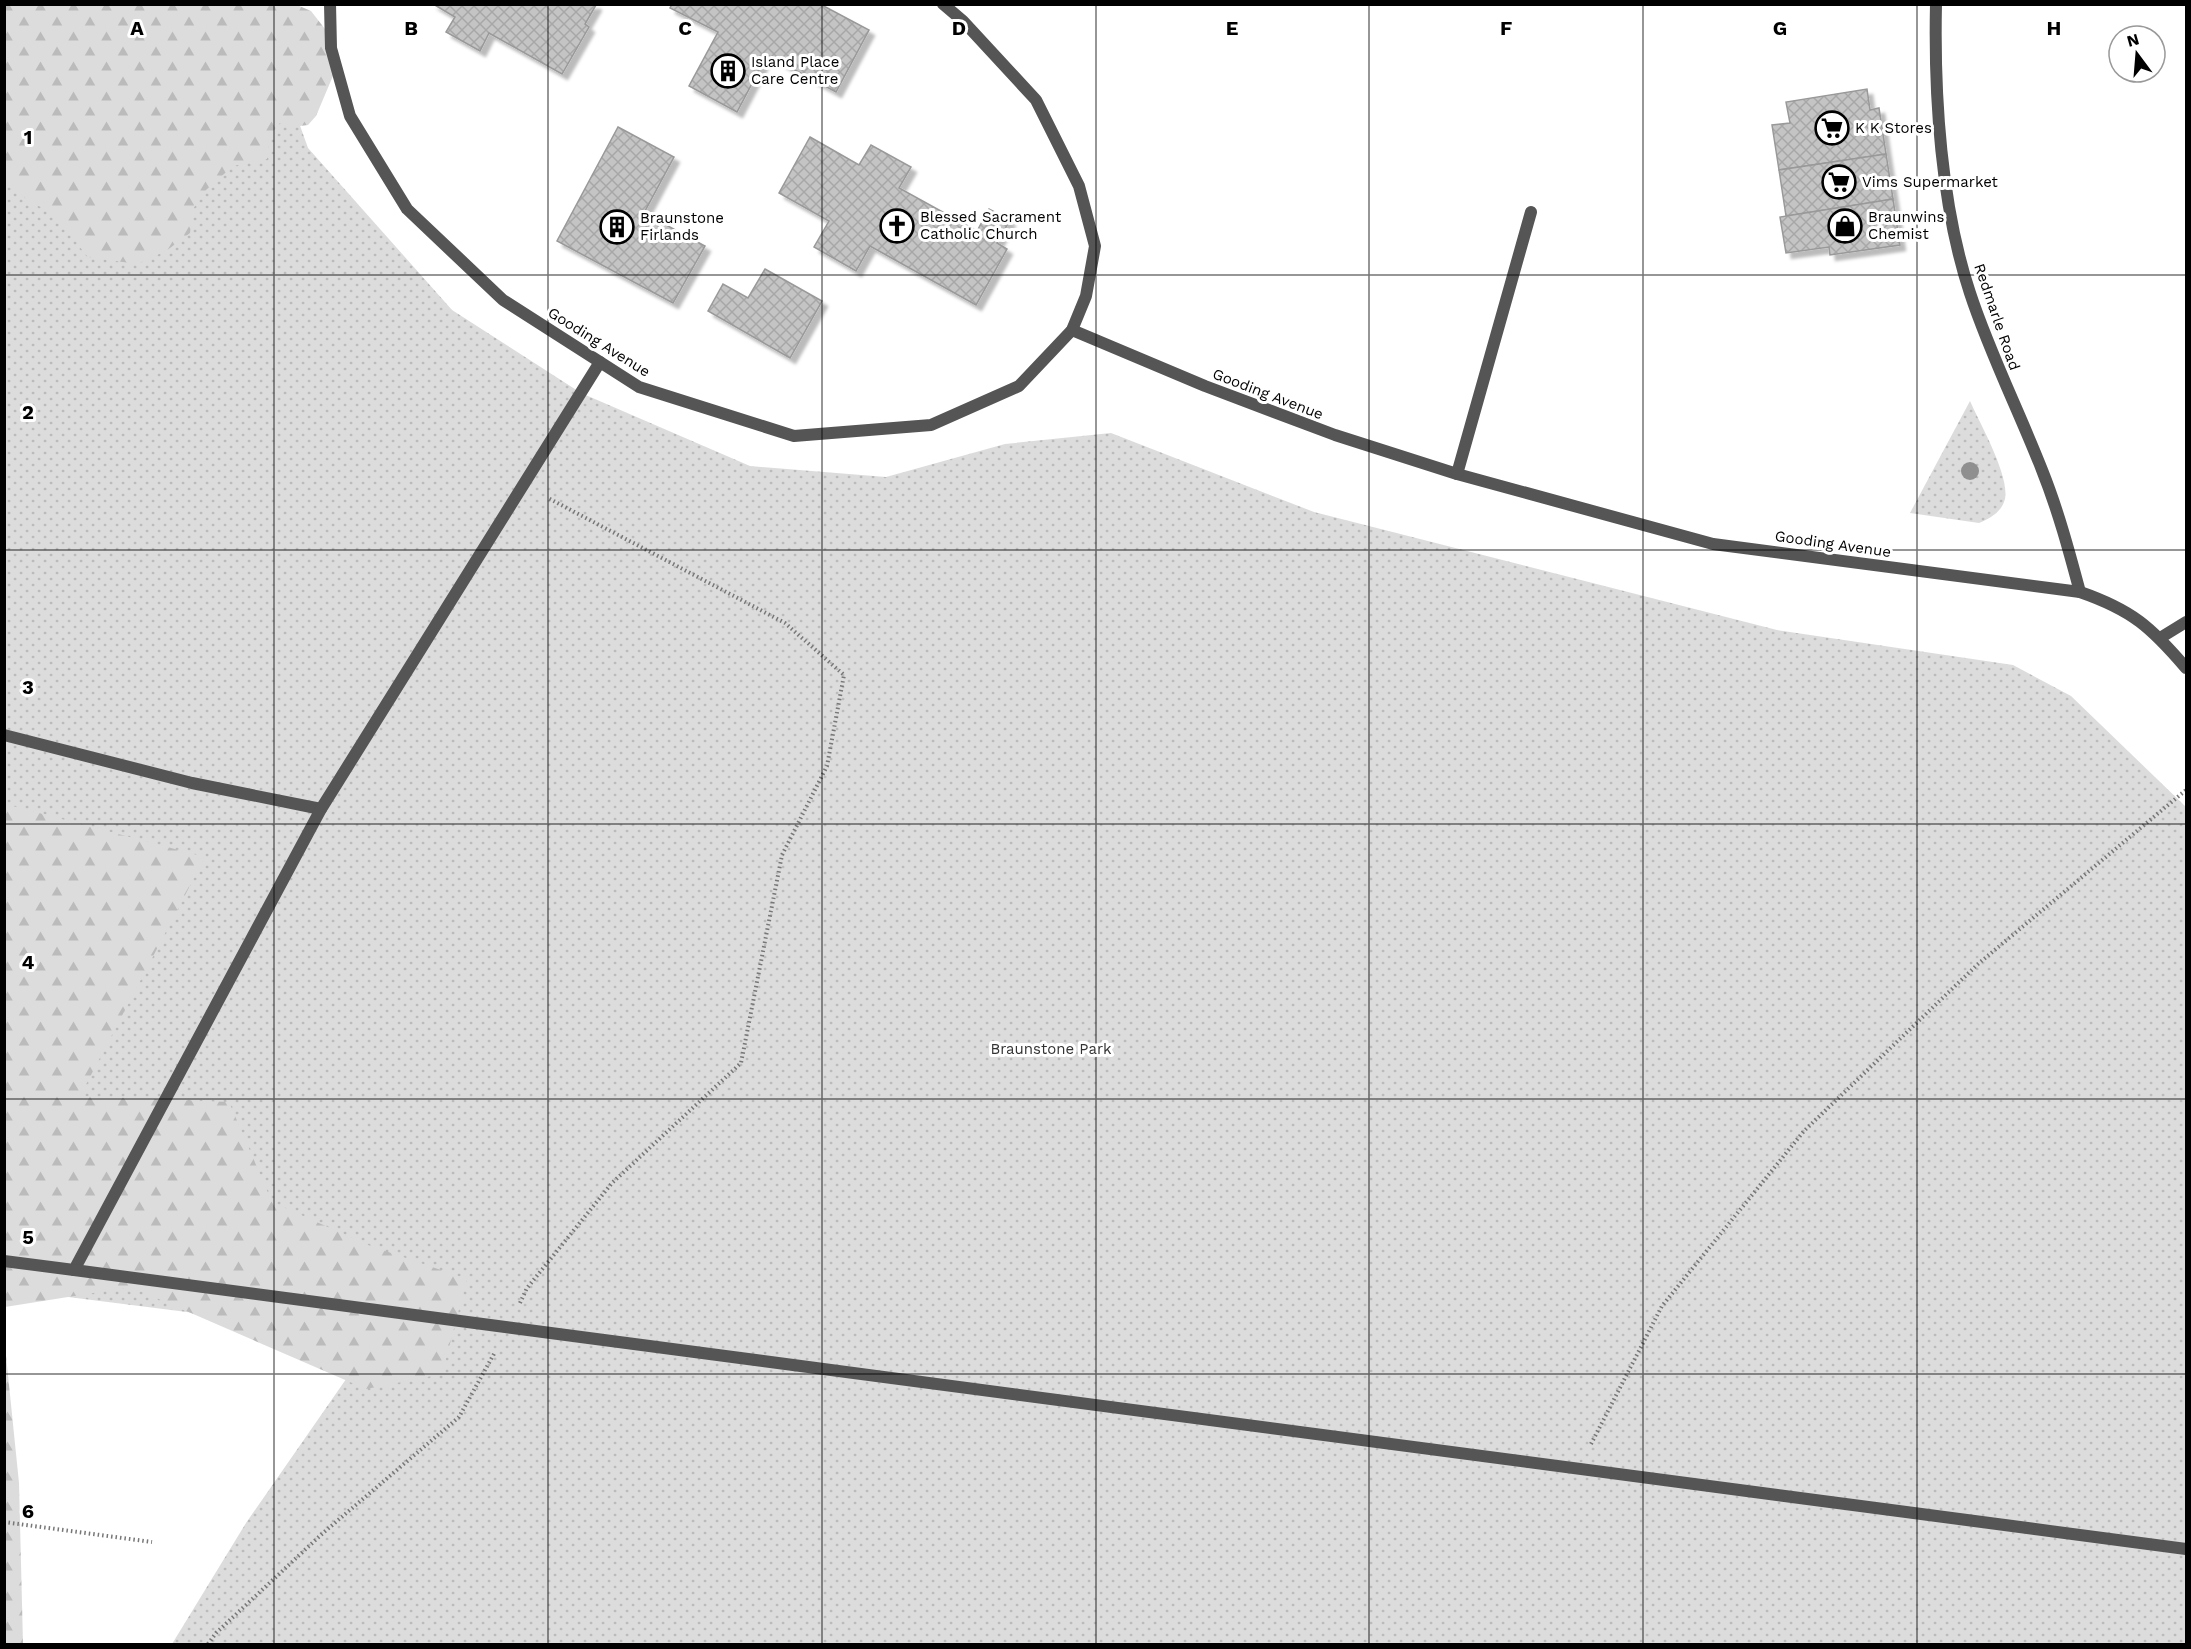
<svg xmlns="http://www.w3.org/2000/svg" width="2191" height="1649" viewBox="0 0 2191 1649" font-family="'Work Sans',sans-serif">
	<defs>
		<pattern id="green-dots" width="8" height="8" patternUnits="userSpaceOnUse" patternTransform="scale(1.5)"><rect width="8" height="8" fill="#dcdcdc"/><path d="M2 2h.1M6 6h.1" fill="none" stroke="#bbb" stroke-width="1.8" stroke-linecap="round"/></pattern>
		<pattern id="forest-firs" width="22" height="20" patternUnits="userSpaceOnUse" patternTransform="scale(1.5)"><rect width="22" height="20" fill="#dcdcdc"/><path d="M5 1l3.5 6h-7zM16 11l3.5 6h-7z" fill="#bbb"/></pattern>
		<pattern id="building-cross-hatch" width="8" height="8" patternUnits="userSpaceOnUse" patternTransform="scale(1.5)"><rect width="8" height="8" fill="#c4c4c4"/><path d="M0 0l8 8M0 8l8-8" fill="none" stroke="#a7a7a7"/></pattern>
		<filter id="shadow"><feDropShadow dx="5.5" dy="5.5" stdDeviation="1.5" flood-color="#0004"/></filter>
	</defs>
	<rect width="100%" height="100%" fill="#fff"/>
	<g fill="url(#green-dots)">
		<path d="M 5,5 L 257,5 L 308,148 L 452,310 L 581,393 L 750,466 L 886,477 L 1005,444 L 1111,433 L 1314,512 L 1777,630 L 2013,665 L 2071,696 L 2186,807 L 2186,1644 L 172,1644 L 246,1523 L 376,1336 L 5,1289 Z"/>
		<path d="M 1970,401 C 1979,422 2013,481 2004,502 C 2000,513 1989,519 1979,523 L 1910,513 Z"/>
	</g>
	<g fill="url(#forest-firs)">
		<path d="M 4,5 L 297,5 L 311,11 L 332,38 L 338,64 L 316,116 L 308,125 L 292,127 L 280,123 C 269,133 269,146 267,159 L 233,166 L 206,190 L 193,209 L 190,233 L 166,251 L 137,264 L 88,257 C 75,243 68,226 53,214 C 45,207 32,205 25,198 C 18,191 14,182 5,180 Z"/>
		<path d="M 5,804 L 205,857 L 80,1096 L 229,1102 L 272,1202 L 368,1245 L 467,1279 L 442,1374 L 366,1389 L 131,1287 L 5,1307 Z"/>
		<path d="M 4,1336 L 19,1483 L 23,1644 L 5,1644 Z"/>
	</g>
	<g fill="url(#building-cross-hatch)" stroke="#999" stroke-width="1.5" filter="url(#shadow)">
		<path d="M 433,4 L 595,4 L 596,5 L 585,24 L 589,27 L 562,74 L 489,33 L 480,51 L 446,32 L 455,17 Z"/>
		<path d="M 672,4 L 820,4 L 869,30 L 836,92 L 767,55 L 737,112 L 689,86 L 718,32 L 670,8 Z"/>
		<path d="M 1867,89 L 1870,110 L 1879,108 L 1886,154 L 1779,170 L 1772,125 L 1790,123 L 1786,102 Z"/>
		<path d="M 618,127 L 674,157 L 644,213 L 705,246 L 673,303 L 557,241 Z"/>
		<path d="M 810,137 L 859,165 L 871,145 L 911,167 L 899,188 L 977,231 L 989,209 L 1010,220 L 997,243 L 1007,249 L 976,305 L 870,246 L 856,271 L 814,247 L 829,221 L 779,193 Z"/>
		<path d="M 1886,154 L 1893,199 L 1786,216 L 1779,170 Z"/>
		<path d="M 1893,199 L 1900,245 L 1830,255 L 1829,247 L 1786,253 L 1780,217 Z"/>
		<path d="M 765,269 L 822,301 L 790,358 L 708,311 L 723,284 L 748,298 Z"/>
	</g>
	<g fill="none" stroke-linecap="round" stroke-linejoin="round">
		<g stroke="#777" stroke-width="4" stroke-dasharray="1.5 3" stroke-linecap="butt">
			<path d="M 520,1303 L 527,1288 L 612,1183 L 741,1063 L 782,855 L 827,766 L 844,675 L 785,623 L 548,498"/>
			<path d="M 1591,1444 L 1662,1306 L 1804,1131 L 1978,964 L 2186,790"/>
			<path d="M 4,1522 L 152,1542"/>
			<path d="M 208,1644 L 216,1633 L 323,1533 L 459,1417 L 495,1352"/>
		</g>
		<g stroke="#555" stroke-width="12">
			<path d="M 4,735 L 192,783 L 321,809"/>
			<path d="M 4,1261 L 74,1270 L 321,809 L 600,362"/>
			<path d="M 74,1270 L 2186,1549"/>
		</g>
		<g stroke="#555" stroke-width="12">
			<path d="M 330,4 L 331,48 L 350,116 L 407,209 L 503,300 L 639,387 L 794,436 L 931,425 L 1019,386 L 1072,330 L 1086,296 L 1095,246 L 1079,186 L 1036,100 L 963,21 L 943,4"/>
			<path d="M 1936,4 C 1934,96 1941,206 1970,293 C 1990,354 2019,411 2042,470 C 2058,510 2069,551 2080,592"/>
			<path d="M 1072,330 L 1205,386 L 1335,435 L 1457,474 L 1713,544 L 2080,592 C 2132,610 2151,627 2186,668"/>
			<path d="M 1457,474 L 1531,212"/>
			<path d="M 2160,638 L 2186,622"/>
		</g>
	</g>
	<circle fill="#8f8f8f" cx="1970" cy="471" r="9"/>
	<path fill="none" stroke="#000" stroke-width="1.5" stroke-opacity="0.55" d="M 274,4 L 274,1644M 548,4 L 548,1644M 822,4 L 822,1644M 1096,4 L 1096,1644M 1369,4 L 1369,1644M 1643,4 L 1643,1644M 1917,4 L 1917,1644M 4,275 L 2186,275M 4,550 L 2186,550M 4,824 L 2186,824M 4,1099 L 2186,1099M 4,1374 L 2186,1374"/>
	<defs>
		<symbol id="building-ring" viewBox="-11 -11 22 22"><circle r="9.5" fill="#fff" stroke="#000" stroke-width="1.5"/><path d="M-4-6H4V6H1V3H-1V6H-4ZM-2.5-4.3h1.7v1.8h-1.7ZM.8-4.3h1.7v1.8H.8ZM-2.5-1h1.7V.8h-1.7ZM.8-1h1.7V.8H.8Z" fill="#000"/></symbol>
		<symbol id="supermarket-ring" viewBox="-11 -11 22 22"><circle r="9.5" fill="#fff" stroke="#000" stroke-width="1.5"/><path d="M-6-5.5h2.5l.6 2H6L4.5 2H-2.5L-4.4-4H-6ZM-1.5 3.2a1.3 1.3 0 1 0 .1 0ZM3 3.2a1.3 1.3 0 1 0 .1 0Z" fill="#000"/></symbol>
		<symbol id="church-ring" viewBox="-11 -11 22 22"><circle r="9.5" fill="#fff" stroke="#000" stroke-width="1.5"/><path d="M-1.2-6h2.4v3.5h3.3v2.4h-3.3V6h-2.4V-.1h-3.3v-2.4h3.3Z" fill="#000"/></symbol>
		<symbol id="shop-ring" viewBox="-11 -11 22 22"><circle r="9.5" fill="#fff" stroke="#000" stroke-width="1.5"/><path d="M-5-2.5h2.3a2.7 3.5 0 0 1 5.4 0H5L5.5 6h-11ZM-1.5-2.5h3a1.5 2.3 0 0 0-3 0Z" fill="#000"/></symbol>
	</defs>
	<g fill-rule="evenodd">
		<use href="#building-ring" x="709" y="52" width="38" height="38"/>
		<use href="#supermarket-ring" x="1813" y="109" width="38" height="38"/>
		<use href="#supermarket-ring" x="1820" y="163" width="38" height="38"/>
		<use href="#church-ring" x="878" y="207" width="38" height="38"/>
		<use href="#shop-ring" x="1826" y="207" width="38" height="38"/>
		<use href="#building-ring" x="598" y="208" width="38" height="38"/>
	</g>
	<g text-anchor="middle" stroke-width="6" stroke-linejoin="round" paint-order="stroke">
		<g font-size="15" fill="#000" stroke="#fff" text-anchor="start">
			<text x="751" y="67">Island Place<tspan x="751" dy="17">Care Centre</tspan></text>
			<text x="1855" y="133">K K Stores</text>
			<text x="1862" y="187">Vims Supermarket</text>
			<text x="920" y="222">Blessed Sacrament<tspan x="920" dy="17">Catholic Church</tspan></text>
			<text x="1868" y="222">Braunwins<tspan x="1868" dy="17">Chemist</tspan></text>
			<text x="640" y="223">Braunstone<tspan x="640" dy="17">Firlands</tspan></text>
		</g>
		<g font-size="15" fill="#000" stroke="#fff">
			<text transform="translate(1997 317) rotate(71)" y="5">Redmarle Road</text>
			<text transform="translate(599 342) rotate(32)" y="5">Gooding Avenue</text>
			<text transform="translate(1268 394) rotate(21)" y="5">Gooding Avenue</text>
			<text transform="translate(1833 544) rotate(8)" y="5">Gooding Avenue</text>
		</g>
		<g font-size="15" fill="#333" stroke="#fff">
			<text x="1051" y="1054">Braunstone Park</text>
		</g>
	</g>
	<g font-size="20" text-anchor="middle" font-weight="bold" fill="#000" stroke="#fff" stroke-width="6" stroke-linejoin="round" paint-order="stroke">
		<text x="137" y="35">A</text>
		<text x="411" y="35">B</text>
		<text x="685" y="35">C</text>
		<text x="959" y="35">D</text>
		<text x="1232" y="35">E</text>
		<text x="1506" y="35">F</text>
		<text x="1780" y="35">G</text>
		<text x="2054" y="35">H</text>
		<text x="28" y="144">1</text>
		<text x="28" y="419">2</text>
		<text x="28" y="694">3</text>
		<text x="28" y="969">4</text>
		<text x="28" y="1244">5</text>
		<text x="28" y="1518">6</text>
	</g>
	<rect width="2191" height="1649" fill="none" stroke="#000000" stroke-width="12"/>
	<g transform="translate(2137 54) rotate(344)"><circle r="28" fill="#ffffff" stroke="#999999" stroke-width="1.5"/>
	<path d="M0-4.5L10 22L0 15L-10 22Z" fill="#000000"/>
	<text y="-9" font-size="16" font-weight="bold" text-anchor="middle" fill="#000000">N</text>
	</g>
</svg>
